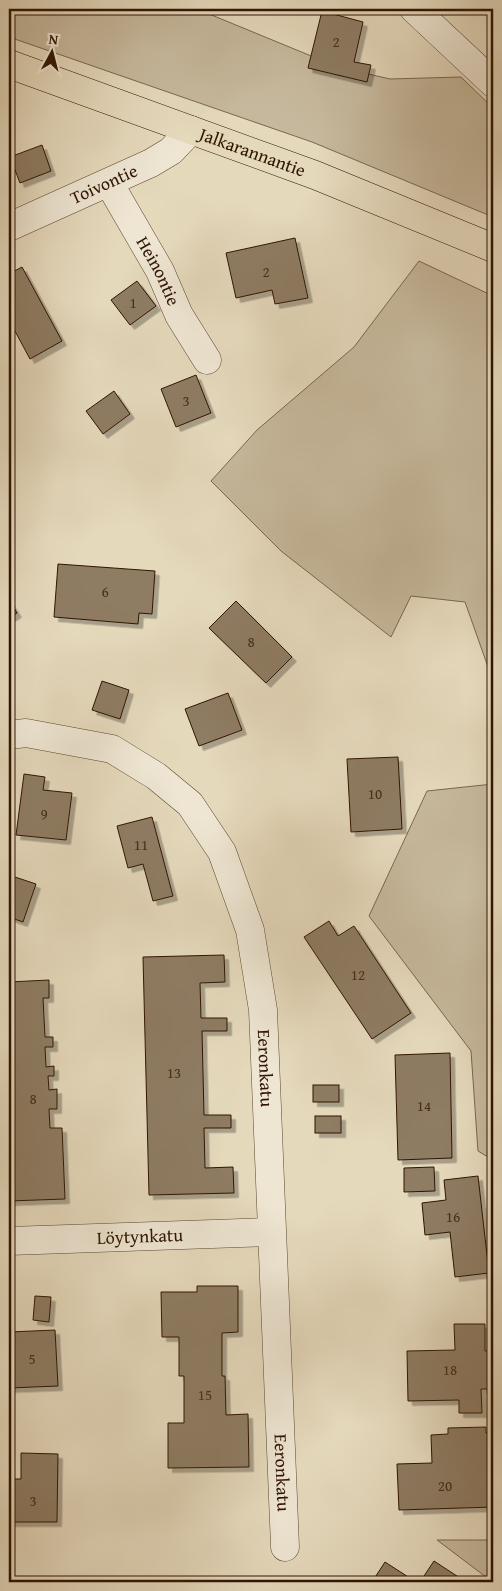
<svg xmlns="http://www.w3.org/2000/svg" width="502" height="1591" viewBox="0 0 502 1591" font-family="'Gentium Book Plus',serif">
	<defs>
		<filter id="shadow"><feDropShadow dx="4.5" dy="4.5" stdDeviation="0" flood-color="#0004"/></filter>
	</defs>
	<rect width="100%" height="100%" fill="#e5d9bc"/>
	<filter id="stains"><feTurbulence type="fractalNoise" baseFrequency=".004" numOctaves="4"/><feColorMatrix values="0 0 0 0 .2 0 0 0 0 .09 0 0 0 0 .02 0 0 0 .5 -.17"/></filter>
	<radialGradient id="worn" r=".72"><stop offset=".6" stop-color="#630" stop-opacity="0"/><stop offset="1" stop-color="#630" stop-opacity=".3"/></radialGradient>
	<g fill="#c6b89c" stroke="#7a664f">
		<path d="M 9,9 L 197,9 L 338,67 L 390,79 L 461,77 L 493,108 L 493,217 L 312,142 L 9,37 Z"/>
		<path d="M 419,261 L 493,296 L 493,681 L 465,602 L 411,596 L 391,637 L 281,551 L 211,481 L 257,430 L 354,347 Z"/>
		<path d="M 493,784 L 493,1160 L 478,1151 L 471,1051 L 369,916 L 427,791 Z"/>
		<path d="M 437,1540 L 493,1540 L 493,1582 L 483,1582 L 486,1577 Z"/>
	</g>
	<g fill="#8e7b63" stroke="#2f1502" filter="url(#shadow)">
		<path d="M 322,11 L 363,22 L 354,62 L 371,65 L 367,82 L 308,68 Z"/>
		<path d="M 42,145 L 51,171 L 20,183 L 10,157 Z"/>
		<path d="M 295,238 L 308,298 L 275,304 L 272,290 L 236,298 L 226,253 Z"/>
		<path d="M 22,267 L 62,341 L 30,359 L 9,320 L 9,274 Z"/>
		<path d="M 137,281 L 156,306 L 130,325 L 111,300 Z"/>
		<path d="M 196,375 L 211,413 L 176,427 L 161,389 Z"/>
		<path d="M 114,391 L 130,414 L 103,434 L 86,411 Z"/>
		<path d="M 58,564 L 155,571 L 152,614 L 139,613 L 138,624 L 54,617 Z"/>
		<path d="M 9,600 L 17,613 L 9,618 Z"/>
		<path d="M 236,601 L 292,657 L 266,683 L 209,628 Z"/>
		<path d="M 102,681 L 129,690 L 120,719 L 92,710 Z"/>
		<path d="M 228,693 L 242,730 L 199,746 L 185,709 Z"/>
		<path d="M 398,757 L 402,829 L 351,832 L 347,759 Z"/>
		<path d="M 24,774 L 45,777 L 43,790 L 72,793 L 66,840 L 16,835 Z"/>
		<path d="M 152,817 L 173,896 L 153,901 L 143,864 L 128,868 L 117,826 Z"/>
		<path d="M 9,875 L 36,884 L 23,922 L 9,917 Z"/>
		<path d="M 329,921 L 338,936 L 354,926 L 411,1013 L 372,1039 L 304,937 Z"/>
		<path d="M 224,955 L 225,982 L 200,983 L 201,1018 L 227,1018 L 227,1031 L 202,1031 L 204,1115 L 231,1115 L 231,1128 L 204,1128 L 205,1168 L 233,1167 L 234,1193 L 149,1195 L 143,957 Z"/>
		<path d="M 49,980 L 49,998 L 43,998 L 45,1037 L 53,1037 L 53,1047 L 45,1047 L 46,1067 L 54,1066 L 54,1076 L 48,1076 L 49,1090 L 57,1089 L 57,1109 L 49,1109 L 50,1128 L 62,1128 L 65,1199 L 9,1201 L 9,982 Z"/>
		<path d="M 450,1053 L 452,1158 L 398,1160 L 395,1055 Z"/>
		<rect x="313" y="1085" width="26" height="17"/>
		<rect x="315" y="1116" width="26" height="17"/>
		<path d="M 434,1167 L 435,1191 L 404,1192 L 404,1168 Z"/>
		<path d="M 478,1176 L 489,1273 L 455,1277 L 450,1232 L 425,1235 L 422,1203 L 446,1200 L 444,1180 Z"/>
		<path d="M 197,1286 L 238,1286 L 238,1332 L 222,1333 L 222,1376 L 225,1376 L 226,1415 L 248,1414 L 249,1467 L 168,1468 L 168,1423 L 184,1423 L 184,1376 L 179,1376 L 179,1337 L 162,1337 L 161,1292 L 197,1292 Z"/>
		<path d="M 35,1296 L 51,1297 L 49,1322 L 33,1320 Z"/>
		<path d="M 454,1324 L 485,1324 L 485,1351 L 493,1350 L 493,1389 L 481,1389 L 482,1413 L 459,1413 L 459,1400 L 408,1401 L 407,1351 L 455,1350 Z"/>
		<path d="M 55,1330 L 58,1386 L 9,1388 L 9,1332 Z"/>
		<path d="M 486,1427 L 486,1433 L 493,1433 L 493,1507 L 399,1510 L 397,1464 L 432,1463 L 431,1435 L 448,1434 L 448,1428 Z"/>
		<path d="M 21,1453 L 58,1454 L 57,1522 L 9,1522 L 9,1479 L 21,1479 Z"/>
		<path d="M 434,1561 L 463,1580 L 461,1582 L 420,1582 Z"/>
		<path d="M 385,1562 L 416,1582 L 372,1582 Z"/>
	</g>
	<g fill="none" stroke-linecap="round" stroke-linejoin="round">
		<defs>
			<g id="minor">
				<path d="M 414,9 L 493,83"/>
				<path id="s1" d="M 109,183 L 160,271 L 179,315 L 207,360"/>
				<path id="s2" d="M 9,227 L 151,163 L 171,151 L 191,130"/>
				<path id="s3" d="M 9,735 L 26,733 L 112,749 L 156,776 L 190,804 L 222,852 L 250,930 L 263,1010 L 285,1547"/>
				<path id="s4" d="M 9,1241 L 271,1232"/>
			</g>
			<g id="major">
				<path id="s5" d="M 9,64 L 315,175 L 493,248"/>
			</g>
		</defs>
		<use href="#minor" stroke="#5c4630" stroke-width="29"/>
		<use href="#major" stroke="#2f1502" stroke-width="29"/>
		<use href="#minor" stroke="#eee6d3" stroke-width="28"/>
		<use href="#major" stroke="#e5d9bc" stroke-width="28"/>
	</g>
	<g text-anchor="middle" stroke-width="4.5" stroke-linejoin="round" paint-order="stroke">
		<g font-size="15" fill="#472e1a">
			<text x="336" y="47">2</text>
			<text x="266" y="277">2</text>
			<text x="133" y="308">1</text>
			<text x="186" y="406">3</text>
			<text x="105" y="597">6</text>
			<text x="251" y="647">8</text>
			<text x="375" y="799">10</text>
			<text x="44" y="819">9</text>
			<text x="141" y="850">11</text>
			<text x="358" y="980">12</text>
			<text x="174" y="1078">13</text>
			<text x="33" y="1104">8</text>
			<text x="424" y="1111">14</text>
			<text x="453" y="1222">16</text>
			<text x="32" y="1364">5</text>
			<text x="450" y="1375">18</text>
			<text x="205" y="1400">15</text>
			<text x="445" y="1491">20</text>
			<text x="33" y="1506">3</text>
		</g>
		<g font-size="18" fill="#2f1502" stroke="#eee6d3">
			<text dy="6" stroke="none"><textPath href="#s5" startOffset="259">Jalkarannantie</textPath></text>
			<text dy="6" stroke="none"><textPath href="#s2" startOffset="104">Toivontie</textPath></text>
			<text dy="6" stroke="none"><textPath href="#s1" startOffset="101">Heinontie</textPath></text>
			<text dy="6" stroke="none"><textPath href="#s3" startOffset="480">Eeronkatu</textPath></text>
			<text dy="6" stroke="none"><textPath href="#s4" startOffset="131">Löytynkatu</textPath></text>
			<text dy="6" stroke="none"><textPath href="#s3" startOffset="885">Eeronkatu</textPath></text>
		</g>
	</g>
	<rect width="502" height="1591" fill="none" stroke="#e5d9bc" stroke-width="30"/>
	<rect x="10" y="10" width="482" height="1571" fill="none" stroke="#2f1502" stroke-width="2.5"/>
	<rect x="15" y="15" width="472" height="1561" fill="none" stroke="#2f1502"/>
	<g transform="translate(52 52) rotate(7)" stroke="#eee6d3" stroke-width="4" paint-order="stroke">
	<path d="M0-4L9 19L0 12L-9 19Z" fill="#2f1502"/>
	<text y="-8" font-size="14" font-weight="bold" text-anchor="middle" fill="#2f1502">N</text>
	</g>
	<rect width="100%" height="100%" filter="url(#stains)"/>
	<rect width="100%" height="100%" fill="url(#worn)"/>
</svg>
